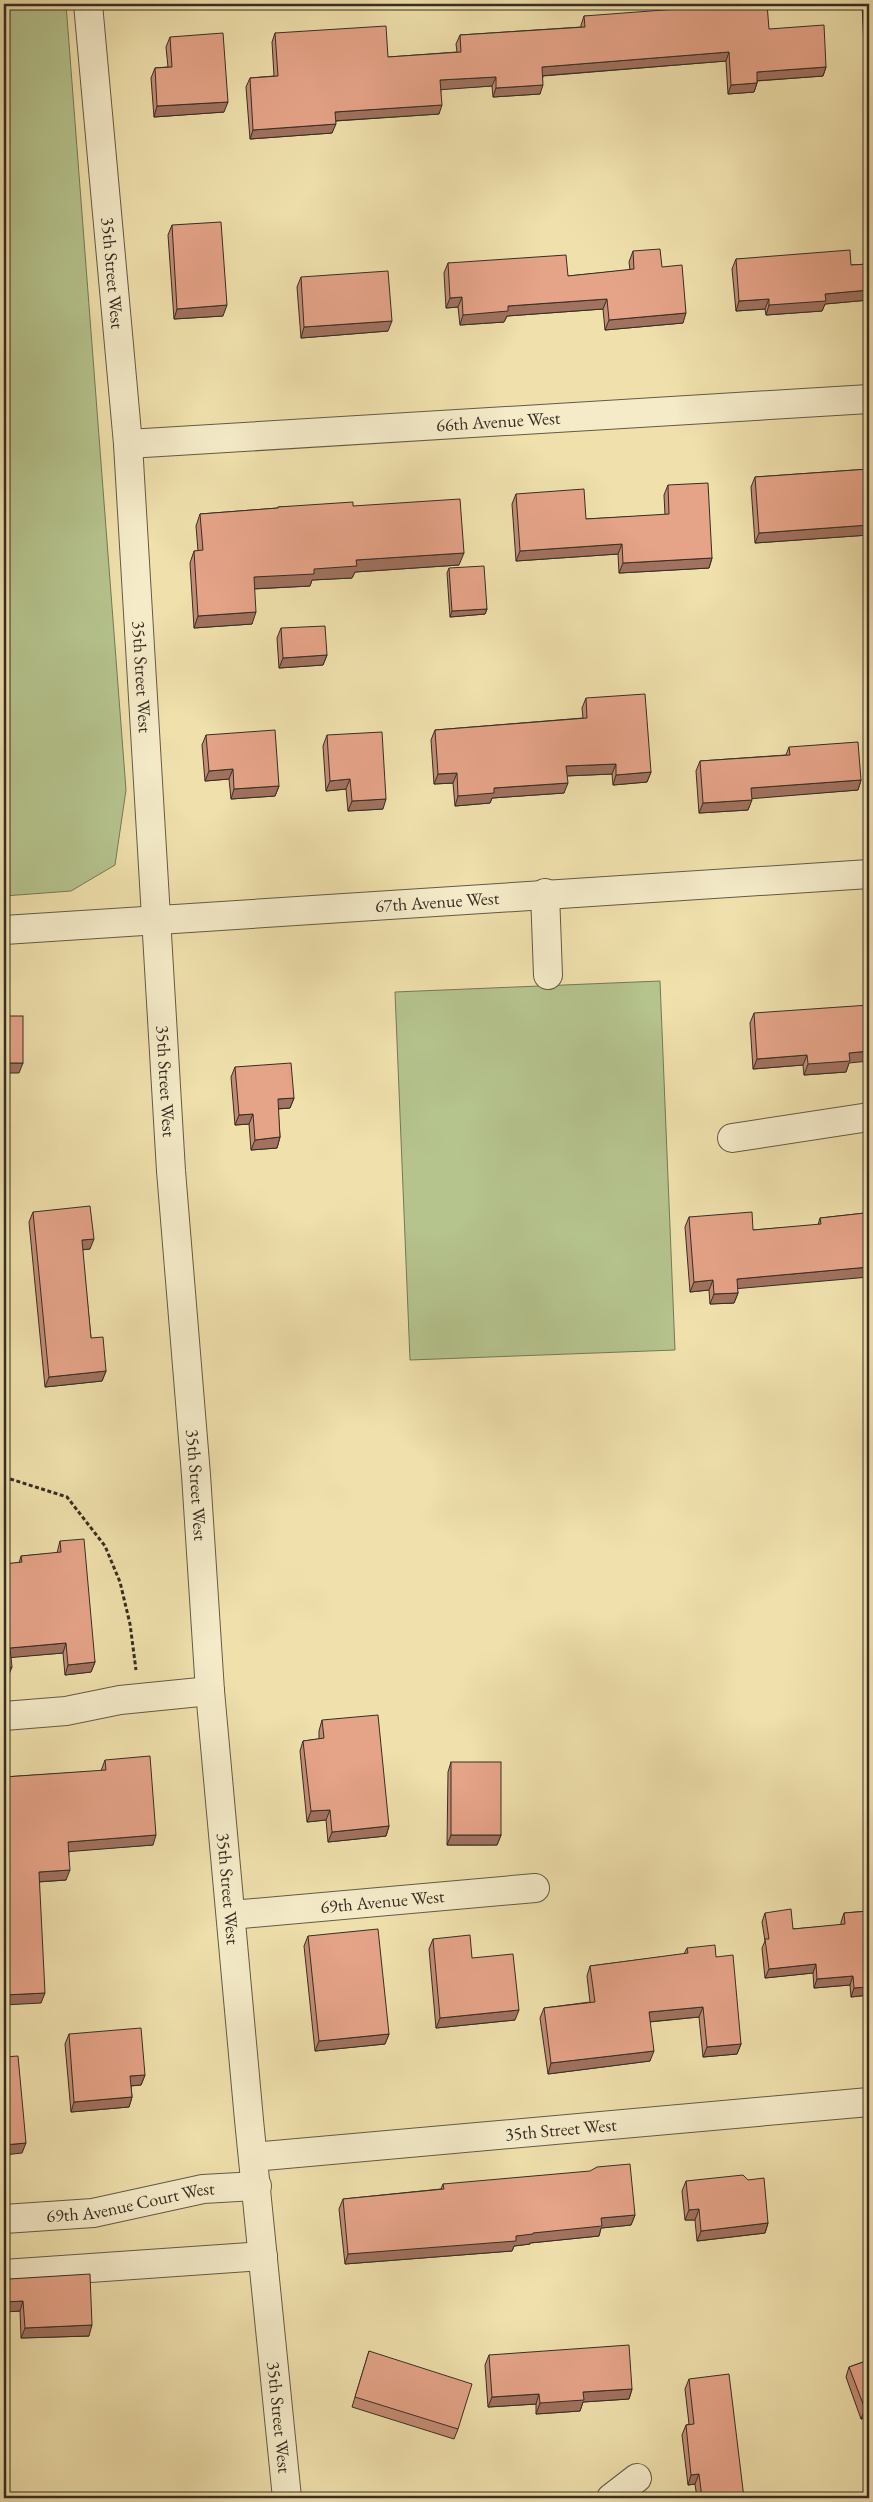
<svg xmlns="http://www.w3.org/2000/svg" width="873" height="2502" viewBox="0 0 873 2502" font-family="'EB Garamond',serif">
	<rect width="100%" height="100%" fill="#efe0ac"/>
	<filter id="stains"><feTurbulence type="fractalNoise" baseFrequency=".004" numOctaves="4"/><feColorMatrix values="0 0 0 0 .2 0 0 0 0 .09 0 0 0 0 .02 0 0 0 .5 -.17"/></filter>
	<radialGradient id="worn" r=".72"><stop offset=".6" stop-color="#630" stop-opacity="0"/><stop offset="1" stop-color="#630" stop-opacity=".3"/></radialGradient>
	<g fill="#b5c38d" stroke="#767858">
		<path d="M 4,4 L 66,4 L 126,790 L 115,865 L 71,891 L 4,896 Z"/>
		<path d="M 660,981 L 675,1350 L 410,1360 L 395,992 Z"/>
	</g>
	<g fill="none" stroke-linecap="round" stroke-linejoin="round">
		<defs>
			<g id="minor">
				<path id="s1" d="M 88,4 L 128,444 L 171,1171 L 196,1475 L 210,1691 L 249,2120 L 287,2498"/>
				<path id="s2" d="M 128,444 L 869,399"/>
				<path d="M 545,893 L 548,975"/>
				<path id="s3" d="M 4,930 L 869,874"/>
				<path d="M 732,1138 L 869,1117"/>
				<path d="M 4,1716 L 66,1711 L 120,1700 L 210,1691"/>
				<path id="s4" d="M 231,1915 L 535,1888"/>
				<path id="s5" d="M 253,2157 L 869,2102"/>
				<path id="s6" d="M 4,2219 L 93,2213 L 203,2189 L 257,2186"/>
				<path d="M 4,2274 L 263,2256"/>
				<path d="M 611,2498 L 637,2478"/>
			</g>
		</defs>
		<use href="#minor" stroke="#645a45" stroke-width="30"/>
		<path stroke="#362e23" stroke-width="3" stroke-dasharray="4 2.5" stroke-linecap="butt" d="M 4,1477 L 67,1497 L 105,1546 L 120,1582 L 130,1624 L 136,1670"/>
		<use href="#minor" stroke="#f5ebc9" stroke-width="28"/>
	</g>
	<g fill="#c58c75" stroke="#362e23">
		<path d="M 862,4 L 869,4 L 869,47 L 864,47 Z"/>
		<path d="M 584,16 L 769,29 L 826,67 L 823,76 L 757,81 L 757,83 L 754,92 L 728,94 L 726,61 L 543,76 L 540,94 L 493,97 L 492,86 L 441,89 L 439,114 L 336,121 L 332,133 L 250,139 L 246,87 L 250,78 L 274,76 L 272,42 L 275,33 L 388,57 L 457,52 L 456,44 L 460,35 L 581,27 L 581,25 Z"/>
		<path d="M 170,37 L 224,112 L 154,117 L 151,78 L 155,68 L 168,67 L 166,47 Z"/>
		<path d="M 172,225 L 223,316 L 174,319 L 168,235 Z"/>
		<path d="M 633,251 L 662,267 L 683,323 L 605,330 L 603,309 L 507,316 L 504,322 L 460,325 L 458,307 L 446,308 L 444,273 L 448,263 L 568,276 L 630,270 L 629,262 Z"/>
		<path d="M 736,259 L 851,265 L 869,264 L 869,300 L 825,304 L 822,311 L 766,315 L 765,309 L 736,311 L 732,269 Z"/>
		<path d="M 301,277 L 388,331 L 301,338 L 297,287 Z"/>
		<path d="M 869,469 L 869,535 L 755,543 L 751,487 L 755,477 Z"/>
		<path d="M 668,485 L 712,558 L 709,568 L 619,573 L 618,554 L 516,561 L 512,504 L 516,494 L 586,519 L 665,515 L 664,495 Z"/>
		<path d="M 353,506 L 459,565 L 355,572 L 352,578 L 312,580 L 310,586 L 254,589 L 252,624 L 194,628 L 190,563 L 194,551 L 198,551 L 196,526 L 200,514 L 278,508 L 278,507 Z"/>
		<path d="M 449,568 L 487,609 L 485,614 L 450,617 L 447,573 Z"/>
		<path d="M 281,628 L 327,655 L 323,665 L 279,668 L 277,638 Z"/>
		<path d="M 586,698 L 651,772 L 647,782 L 613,785 L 612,774 L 567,776 L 564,793 L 492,798 L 490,803 L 455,806 L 453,783 L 434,784 L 431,740 L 435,730 L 583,718 L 582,708 Z"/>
		<path d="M 206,735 L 279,786 L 275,796 L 231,799 L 229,779 L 205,781 L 202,745 Z"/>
		<path d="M 327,735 L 383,809 L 348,811 L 346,789 L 326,791 L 323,746 Z"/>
		<path d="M 789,747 L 861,780 L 858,790 L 752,798 L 748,810 L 699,813 L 696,771 L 700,761 L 786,755 Z"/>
		<path d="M 754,1013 L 849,1063 L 846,1072 L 804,1075 L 803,1065 L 753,1069 L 750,1023 Z"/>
		<path d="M 235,1067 L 294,1098 L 290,1108 L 278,1109 L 280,1137 L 277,1148 L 251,1150 L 249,1124 L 235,1125 L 231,1077 Z"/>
		<path d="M 33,1212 L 90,1249 L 82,1250 L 91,1338 L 106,1371 L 102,1381 L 45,1387 L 29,1222 Z"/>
		<path d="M 865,1213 L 737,1288 L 738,1293 L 734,1303 L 710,1304 L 709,1290 L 690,1292 L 685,1227 L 689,1217 L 753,1230 L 818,1225 L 820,1218 Z"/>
		<path d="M 60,1541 L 95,1662 L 91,1672 L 65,1675 L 63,1653 L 11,1657 L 8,1677 L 4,1678 L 4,1564 L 19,1563 L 21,1556 L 57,1553 Z"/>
		<path d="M 322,1720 L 389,1826 L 386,1836 L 328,1842 L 326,1820 L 307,1822 L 300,1751 L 303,1741 L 319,1739 L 319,1731 Z"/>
		<path d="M 105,1760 L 153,1845 L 69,1851 L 66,1880 L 39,1882 L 41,2003 L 4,1777 L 101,1771 Z"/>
		<path d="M 451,1762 L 501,1835 L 497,1845 L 447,1845 L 448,1772 Z"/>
		<path d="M 869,1911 L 869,1995 L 851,1997 L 850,1985 L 814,1988 L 813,1973 L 765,1978 L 762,1948 L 765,1941 L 762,1922 L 765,1913 L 793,1929 L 841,1925 L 841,1922 L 844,1913 Z"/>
		<path d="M 308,1936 L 389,2034 L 385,2044 L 315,2051 L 304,1946 Z"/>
		<path d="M 433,1939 L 472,1958 L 515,2020 L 436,2028 L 429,1949 Z"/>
		<path d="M 687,1948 L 716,1957 L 741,2044 L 737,2054 L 703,2057 L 699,2017 L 650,2022 L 650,2061 L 548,2074 L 540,2018 L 544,2008 L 590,2002 L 587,1976 L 590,1966 L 684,1954 Z"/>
		<path d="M 69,2034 L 145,2075 L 141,2085 L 131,2086 L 132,2097 L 129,2107 L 71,2112 L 65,2044 Z"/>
		<path d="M 686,2181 L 768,2223 L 765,2233 L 697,2241 L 695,2220 L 685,2220 L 682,2191 Z"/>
		<path d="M 443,2184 L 635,2215 L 631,2225 L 601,2228 L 599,2236 L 530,2243 L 530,2244 L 514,2246 L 512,2251 L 345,2264 L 339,2209 L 343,2199 L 441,2189 Z"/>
		<path d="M 869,2188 L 869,2279 L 864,2199 L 868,2189 Z"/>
		<path d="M 4,2278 L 89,2336 L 21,2338 L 20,2311 L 4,2312 Z"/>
		<path d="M 369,2351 L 458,2429 L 454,2439 L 352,2407 Z"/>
		<path d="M 489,2355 L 632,2389 L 629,2399 L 583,2402 L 580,2411 L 536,2414 L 536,2404 L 488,2407 L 485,2365 Z"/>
		<path d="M 869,2360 L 869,2420 L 868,2417 L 861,2419 L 846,2377 L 849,2367 Z"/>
		<path d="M 689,2379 L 744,2498 L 697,2498 L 695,2484 L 688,2485 L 682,2435 L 686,2425 L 689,2424 L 685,2389 Z"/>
	</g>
	<g fill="#a0725f" stroke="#362e23">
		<path d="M 868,37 L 869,37 L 869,47 L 864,47 Z"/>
		<path d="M 729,52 L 726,61 L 539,76 L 542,67 Z"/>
		<path d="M 826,67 L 823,76 L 754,81 L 757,72 Z"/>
		<path d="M 496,77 L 492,86 L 437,90 L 440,80 Z"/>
		<path d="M 757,83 L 754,92 L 728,94 L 731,85 Z"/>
		<path d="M 543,85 L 540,94 L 493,97 L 496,88 Z"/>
		<path d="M 228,102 L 224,112 L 154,117 L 157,106 Z"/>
		<path d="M 442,105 L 439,114 L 332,121 L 335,112 Z"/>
		<path d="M 336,124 L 332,133 L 250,139 L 253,130 Z"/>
		<path d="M 869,290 L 869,300 L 825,304 L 822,311 L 766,315 L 769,305 L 825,294 Z"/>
		<path d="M 462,297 L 458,307 L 446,308 L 450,298 Z"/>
		<path d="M 607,299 L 603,309 L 507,316 L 504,322 L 460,325 L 463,315 L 508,306 Z"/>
		<path d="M 769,299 L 765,309 L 736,311 L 739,301 Z"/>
		<path d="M 227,305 L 223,316 L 174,319 L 177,309 Z"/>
		<path d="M 686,313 L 683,323 L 605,330 L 609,320 Z"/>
		<path d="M 392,321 L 388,331 L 301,338 L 304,327 Z"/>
		<path d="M 869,525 L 869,535 L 755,543 L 759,533 Z"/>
		<path d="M 622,544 L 618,554 L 516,561 L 520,551 Z"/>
		<path d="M 464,553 L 459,565 L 355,572 L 352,578 L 312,580 L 310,586 L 249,589 L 254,577 L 356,560 Z"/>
		<path d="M 712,558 L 709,568 L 619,573 L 623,563 Z"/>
		<path d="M 487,609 L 485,614 L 450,617 L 452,611 Z"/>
		<path d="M 256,612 L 252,624 L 194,628 L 198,616 Z"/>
		<path d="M 327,655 L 323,665 L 279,668 L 283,658 Z"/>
		<path d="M 616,764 L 612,774 L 563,776 L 566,766 Z"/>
		<path d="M 233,769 L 229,779 L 205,781 L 209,771 Z"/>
		<path d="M 651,772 L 647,782 L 613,785 L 616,775 Z"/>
		<path d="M 457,773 L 453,783 L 434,784 L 438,774 Z"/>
		<path d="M 350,779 L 346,789 L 326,791 L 330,781 Z"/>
		<path d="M 861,780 L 858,790 L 748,799 L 751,788 Z"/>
		<path d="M 568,783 L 564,793 L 492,798 L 490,803 L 455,806 L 458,796 L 494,788 Z"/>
		<path d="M 279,786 L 275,796 L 231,799 L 234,789 Z"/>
		<path d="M 386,799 L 383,809 L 348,811 L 352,801 Z"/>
		<path d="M 752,800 L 748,810 L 699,813 L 703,803 Z"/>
		<path d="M 869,1051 L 869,1061 L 849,1063 L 846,1072 L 804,1075 L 808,1064 L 849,1053 Z"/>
		<path d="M 807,1055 L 803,1065 L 753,1069 L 757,1059 Z"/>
		<path d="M 4,1063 L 23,1063 L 19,1073 L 4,1073 Z"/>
		<path d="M 294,1098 L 290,1108 L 274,1109 L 278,1099 Z"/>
		<path d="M 253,1114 L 249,1124 L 235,1125 L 239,1115 Z"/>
		<path d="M 280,1137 L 277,1148 L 251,1150 L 255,1140 Z"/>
		<path d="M 94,1239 L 90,1249 L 78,1250 L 82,1240 Z"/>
		<path d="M 869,1267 L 869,1277 L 733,1289 L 737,1279 Z"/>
		<path d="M 713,1280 L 709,1290 L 690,1292 L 694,1282 Z"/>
		<path d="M 738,1293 L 734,1303 L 710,1304 L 714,1294 Z"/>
		<path d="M 106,1371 L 102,1381 L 45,1387 L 49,1377 Z"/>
		<path d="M 66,1643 L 63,1653 L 6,1658 L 10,1648 Z"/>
		<path d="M 95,1662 L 91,1672 L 65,1675 L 68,1665 Z"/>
		<path d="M 12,1667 L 8,1677 L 4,1678 L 4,1668 Z"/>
		<path d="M 330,1810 L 326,1820 L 307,1822 L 311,1811 Z"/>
		<path d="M 389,1826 L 386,1836 L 328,1842 L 332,1832 Z"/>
		<path d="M 156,1835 L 153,1845 L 64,1852 L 68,1842 Z"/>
		<path d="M 451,1835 L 501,1835 L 497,1845 L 447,1845 Z"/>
		<path d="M 70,1870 L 66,1880 L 35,1882 L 39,1872 Z"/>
		<path d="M 816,1964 L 813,1973 L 765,1978 L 769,1969 Z"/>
		<path d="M 853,1976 L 850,1985 L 814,1988 L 817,1979 Z"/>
		<path d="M 869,1987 L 869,1995 L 851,1997 L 854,1988 Z"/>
		<path d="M 45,1993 L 41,2003 L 4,2005 L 4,1995 Z"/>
		<path d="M 703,2007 L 699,2017 L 646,2022 L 649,2012 Z"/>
		<path d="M 519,2010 L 515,2020 L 436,2028 L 440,2018 Z"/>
		<path d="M 389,2034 L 385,2044 L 315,2051 L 319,2041 Z"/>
		<path d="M 741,2044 L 737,2054 L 703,2057 L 707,2047 Z"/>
		<path d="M 654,2051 L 650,2061 L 548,2074 L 551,2063 Z"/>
		<path d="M 145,2075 L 141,2085 L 127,2086 L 130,2076 Z"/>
		<path d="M 132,2097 L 129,2107 L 71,2112 L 74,2102 Z"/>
		<path d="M 26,2143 L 22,2153 L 4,2155 L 4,2145 Z"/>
		<path d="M 699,2209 L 695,2220 L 685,2220 L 689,2210 Z"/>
		<path d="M 635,2215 L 631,2225 L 601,2228 L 599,2236 L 530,2243 L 530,2244 L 514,2246 L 512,2251 L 345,2264 L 348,2254 L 516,2236 L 601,2218 Z"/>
		<path d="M 768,2223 L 765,2233 L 697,2241 L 701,2231 Z"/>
		<path d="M 23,2301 L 20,2311 L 4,2312 L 4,2302 Z"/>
		<path d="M 92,2325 L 89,2336 L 21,2338 L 25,2328 Z"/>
		<path d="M 632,2389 L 629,2399 L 583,2402 L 580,2411 L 536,2414 L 540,2403 L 583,2392 Z"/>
		<path d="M 539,2394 L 536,2404 L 488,2407 L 492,2397 Z"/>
		<path d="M 869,2408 L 869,2414 L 868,2417 L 861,2419 L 865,2409 Z"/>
		<path d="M 699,2474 L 695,2484 L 688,2485 L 691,2475 Z"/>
	</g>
	<g fill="#e5a388" stroke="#362e23">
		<path d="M 767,4 L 769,29 L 824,25 L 826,67 L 757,72 L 757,83 L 731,85 L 729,52 L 542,67 L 543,85 L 496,88 L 496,77 L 440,80 L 442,105 L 335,112 L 336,124 L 253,130 L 250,78 L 278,76 L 275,33 L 386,26 L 388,57 L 461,52 L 460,35 L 585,27 L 584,16 L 690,8 Z"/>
		<path d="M 865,4 L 869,4 L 869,37 L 868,37 Z"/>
		<path d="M 223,33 L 228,102 L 157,106 L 155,68 L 172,67 L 170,37 Z"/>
		<path d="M 221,222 L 227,305 L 177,309 L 172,225 Z"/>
		<path d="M 660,249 L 662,267 L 682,265 L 686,313 L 609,320 L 607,299 L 508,306 L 508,311 L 463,315 L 462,297 L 450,298 L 448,263 L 566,255 L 568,276 L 634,269 L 633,251 Z"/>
		<path d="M 850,250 L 851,265 L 869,264 L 869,290 L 825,294 L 826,301 L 769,305 L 769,299 L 739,301 L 736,259 Z"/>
		<path d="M 388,271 L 392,321 L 304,327 L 301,277 Z"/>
		<path d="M 869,469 L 869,525 L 759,533 L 755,477 Z"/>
		<path d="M 708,483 L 712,558 L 623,563 L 622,544 L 520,551 L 516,494 L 584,489 L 586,519 L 669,514 L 668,485 Z"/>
		<path d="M 460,499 L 464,553 L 356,560 L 357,566 L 314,569 L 314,574 L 254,577 L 256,612 L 198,616 L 194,551 L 203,550 L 200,514 L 278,508 L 278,507 L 353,502 L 353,506 Z"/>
		<path d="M 484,566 L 487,609 L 452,611 L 449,568 Z"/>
		<path d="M 325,626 L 327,655 L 283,658 L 281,628 Z"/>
		<path d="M 645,694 L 651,772 L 616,775 L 616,764 L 566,766 L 568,783 L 494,788 L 494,793 L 458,796 L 457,773 L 438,774 L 435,730 L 587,718 L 586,698 Z"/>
		<path d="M 275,730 L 279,786 L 234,789 L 233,769 L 209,771 L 206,735 Z"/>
		<path d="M 382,732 L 386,799 L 352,801 L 350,779 L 330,781 L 327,735 Z"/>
		<path d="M 858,742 L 861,780 L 751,788 L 752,800 L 703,803 L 700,761 L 790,755 L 789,747 Z"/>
		<path d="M 869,1005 L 869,1051 L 849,1053 L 850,1061 L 808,1064 L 807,1055 L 757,1059 L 754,1013 Z"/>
		<rect x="4" y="1016" width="19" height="47"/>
		<path d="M 291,1063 L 294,1098 L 278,1099 L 280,1137 L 255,1140 L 253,1114 L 239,1115 L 235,1067 Z"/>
		<path d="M 90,1206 L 94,1239 L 82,1240 L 91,1338 L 103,1337 L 106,1371 L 49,1377 L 33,1212 Z"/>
		<path d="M 752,1212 L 753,1230 L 821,1224 L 820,1218 L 865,1213 L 866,1223 L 869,1223 L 869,1267 L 737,1279 L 738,1293 L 714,1294 L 713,1280 L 694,1282 L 689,1217 Z"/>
		<path d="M 84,1539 L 95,1662 L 68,1665 L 66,1643 L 10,1648 L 12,1667 L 4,1668 L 4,1564 L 22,1562 L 21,1556 L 61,1552 L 60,1541 Z"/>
		<path d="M 378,1715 L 389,1826 L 332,1832 L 330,1810 L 311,1811 L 303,1741 L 324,1738 L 322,1720 Z"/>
		<path d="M 150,1756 L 156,1835 L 68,1842 L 70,1870 L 39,1872 L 45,1993 L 4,1995 L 4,1777 L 106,1770 L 105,1760 Z"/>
		<rect x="451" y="1762" width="50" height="73"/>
		<path d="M 791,1909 L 793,1929 L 845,1924 L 844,1913 L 869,1911 L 869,1987 L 854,1988 L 853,1976 L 817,1979 L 816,1964 L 769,1969 L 765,1939 L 769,1939 L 765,1913 Z"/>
		<path d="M 378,1929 L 389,2034 L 319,2041 L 308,1936 Z"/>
		<path d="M 470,1935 L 472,1958 L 513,1954 L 519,2010 L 440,2018 L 433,1939 Z"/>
		<path d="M 715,1945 L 716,1957 L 733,1955 L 741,2044 L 707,2047 L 703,2007 L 649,2012 L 654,2051 L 551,2063 L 544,2008 L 595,2002 L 590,1966 L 688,1953 L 687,1948 Z"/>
		<path d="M 141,2028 L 145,2075 L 130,2076 L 132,2097 L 74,2102 L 69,2034 Z"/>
		<path d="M 18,2056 L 26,2143 L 4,2145 L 4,2057 Z"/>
		<path d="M 630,2164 L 635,2215 L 601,2218 L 602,2226 L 533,2233 L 533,2234 L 516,2236 L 516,2241 L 348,2254 L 343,2199 L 444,2189 L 443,2184 L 590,2171 L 597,2167 Z"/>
		<path d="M 743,2175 L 748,2180 L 764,2178 L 768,2223 L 701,2231 L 699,2209 L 689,2210 L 686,2181 Z"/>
		<path d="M 869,2188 L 869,2212 L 868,2189 Z"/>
		<path d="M 90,2274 L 92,2325 L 25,2328 L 23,2301 L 4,2302 L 4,2278 L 9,2279 Z"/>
		<path d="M 629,2345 L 632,2389 L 583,2392 L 584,2400 L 540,2403 L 539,2394 L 492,2397 L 489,2355 Z"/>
		<path d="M 369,2351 L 472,2384 L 458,2429 L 355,2397 Z"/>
		<path d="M 869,2360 L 869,2408 L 865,2409 L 849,2367 Z"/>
		<path d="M 729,2374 L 744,2498 L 702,2498 L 699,2474 L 691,2475 L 686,2425 L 694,2424 L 689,2379 Z"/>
	</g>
	<g text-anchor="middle" stroke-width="4.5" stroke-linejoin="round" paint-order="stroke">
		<g font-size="18" fill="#362e23" stroke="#f5ebc9">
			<text dy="6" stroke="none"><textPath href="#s1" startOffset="270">35th Street West</textPath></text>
			<text dy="6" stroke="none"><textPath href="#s2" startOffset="371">66th Avenue West</textPath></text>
			<text dy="6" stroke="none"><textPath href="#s1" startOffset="675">35th Street West</textPath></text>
			<text dy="6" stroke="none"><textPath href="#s3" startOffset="434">67th Avenue West</textPath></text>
			<text dy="6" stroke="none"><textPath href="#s1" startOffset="1080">35th Street West</textPath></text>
			<text dy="6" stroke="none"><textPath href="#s1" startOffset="1485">35th Street West</textPath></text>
			<text dy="6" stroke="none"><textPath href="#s1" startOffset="1890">35th Street West</textPath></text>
			<text dy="6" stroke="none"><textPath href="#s4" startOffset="152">69th Avenue West</textPath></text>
			<text dy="6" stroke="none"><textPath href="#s5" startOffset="309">35th Street West</textPath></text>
			<text dy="6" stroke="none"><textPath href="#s6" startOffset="128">69th Avenue Court West</textPath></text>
			<text dy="6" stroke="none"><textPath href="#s1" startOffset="2421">35th Street West</textPath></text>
		</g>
	</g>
	<rect width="873" height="2502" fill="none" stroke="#efe0ac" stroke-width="20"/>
	<rect x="5" y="5" width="863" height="2492" fill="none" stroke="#362e23" stroke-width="2.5"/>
	<rect x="10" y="10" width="853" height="2482" fill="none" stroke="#362e23"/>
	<rect width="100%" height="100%" filter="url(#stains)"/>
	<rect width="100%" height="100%" fill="url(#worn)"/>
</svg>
